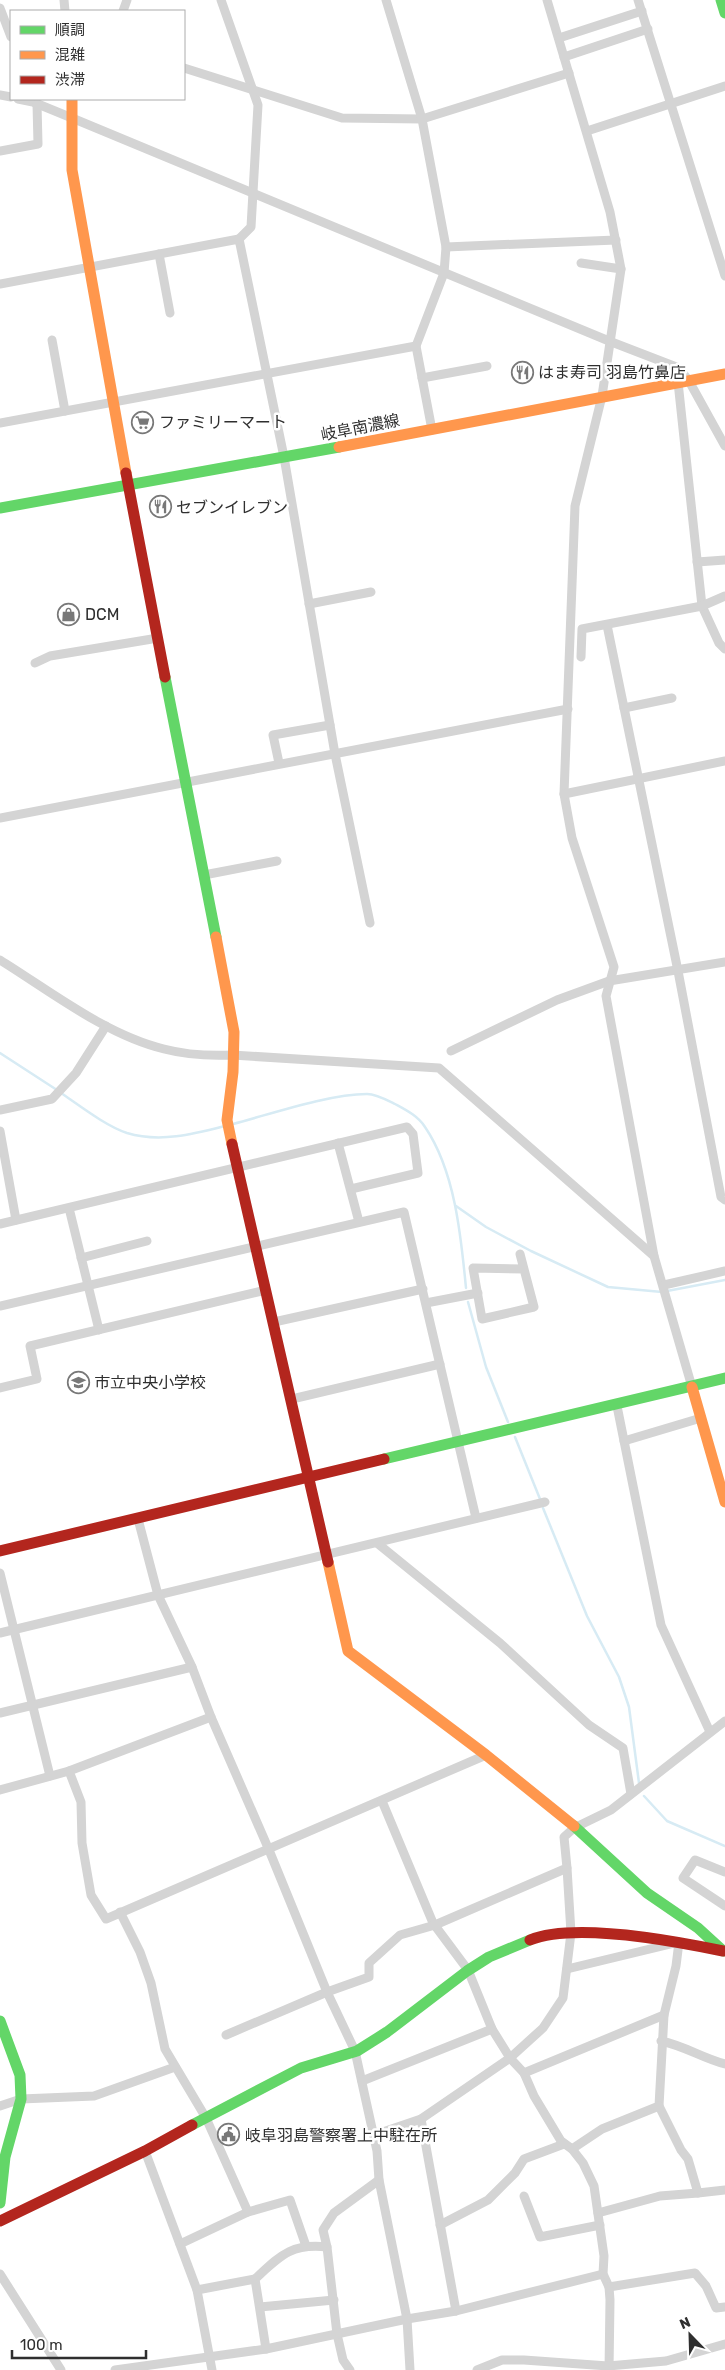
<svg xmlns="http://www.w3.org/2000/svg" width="725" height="2370" viewBox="0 0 725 2370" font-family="Rubik,'Noto Sans JP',sans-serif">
	<rect width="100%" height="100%" fill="#fff"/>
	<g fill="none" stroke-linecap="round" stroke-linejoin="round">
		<g stroke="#d7ebf4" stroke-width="2.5">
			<path d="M 0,1053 L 57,1090"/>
			<path d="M 61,1093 C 80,1106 106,1126 127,1133 C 160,1143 194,1134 225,1126"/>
			<path d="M 233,1124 C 271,1114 329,1094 367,1094 C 376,1094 387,1100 395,1104 C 406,1110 418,1116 425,1127 C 455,1171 461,1236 466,1288"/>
			<path d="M 456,1206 L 486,1227 L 531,1251 L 608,1287 L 662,1292"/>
			<path d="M 667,1291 L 725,1280"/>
			<path d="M 468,1302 L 486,1367 L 508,1422"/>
			<path d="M 515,1437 L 540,1499"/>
			<path d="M 543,1508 L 587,1616 L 619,1677 L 629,1707 L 639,1783"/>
			<path d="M 644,1796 L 667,1821 L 725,1846"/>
		</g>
		<g stroke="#d4d4d4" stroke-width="9">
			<path d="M 64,0 L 65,11"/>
			<path d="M 221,0 L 258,105 L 251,227 L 239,239"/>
			<path d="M 547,0 L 610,212 L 621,269 L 602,396 L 575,506 L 564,794 L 572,838 L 614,967 L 606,996 L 654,1256 L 692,1387"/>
			<path d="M 638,0 L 725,276"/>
			<path d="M 0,8 L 11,37"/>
			<path d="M 123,11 L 127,0"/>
			<path d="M 559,38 L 642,11"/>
			<path d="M 564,57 L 648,29"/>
			<path d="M 184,68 L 342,118 L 422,119 L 569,73"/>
			<path d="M 0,95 L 11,97"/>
			<path d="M 18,99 L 33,102 L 72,118 L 609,341 L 679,368 L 689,381 L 725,446"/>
			<path d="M 587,131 L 725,86"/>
			<path d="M 0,151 L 38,144 L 37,104"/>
			<path d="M 446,247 L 616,240"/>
			<path d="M 159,254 L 170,313"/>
			<path d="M 581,263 L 621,269"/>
			<path d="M 0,284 L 239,239 L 284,457 L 335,754 L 370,923"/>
			<path d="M 52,340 L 65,411"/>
			<path d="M 416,346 L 432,430"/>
			<path d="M 422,378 L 487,366"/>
			<path d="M 678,382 L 702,606 L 719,643 L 725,649"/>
			<path d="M 0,423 L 416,346 L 444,273 L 446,247 L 422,119 L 386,0"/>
			<path d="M 697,562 L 725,560"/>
			<path d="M 309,604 L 371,592"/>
			<path d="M 607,625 L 678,971 L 721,1197 L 725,1200"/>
			<path d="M 581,657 L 582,629 L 702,606 L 725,596"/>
			<path d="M 35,663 L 50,656 L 158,638"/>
			<path d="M 624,708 L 672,698"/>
			<path d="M 279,763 L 273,735 L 330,725"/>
			<path d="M 564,794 L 725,761"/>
			<path d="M 0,818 L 568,709"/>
			<path d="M 204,875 L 277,861"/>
			<path d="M 0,960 C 50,991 106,1035 164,1049 C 187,1055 209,1056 232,1055 L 439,1068 L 654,1256"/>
			<path d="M 451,1051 L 557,1000 L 609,981 L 725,962"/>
			<path d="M 0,1110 L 52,1099 L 76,1073 L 106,1026"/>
			<path d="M 0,1131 L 16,1220"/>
			<path d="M 338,1143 L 359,1222"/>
			<path d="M 69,1208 L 99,1330"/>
			<path d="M 0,1224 L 407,1127 L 413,1134 L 418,1173 L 351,1189"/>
			<path d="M 520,1254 L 534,1307 L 482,1319 L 473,1268 L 524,1269"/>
			<path d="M 81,1258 L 147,1241"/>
			<path d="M 664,1285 L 725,1271"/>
			<path d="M 426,1303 L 478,1293"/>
			<path d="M 0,1306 L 404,1212 L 476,1518"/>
			<path d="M 274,1322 L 423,1289"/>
			<path d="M 0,1388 L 37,1379 L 30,1346 L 266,1290"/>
			<path d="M 292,1399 L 440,1364"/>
			<path d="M 617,1406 L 661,1625 L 710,1732"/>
			<path d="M 624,1441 L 701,1418"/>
			<path d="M 138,1519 L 158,1595 L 192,1667 L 211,1717 L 269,1850 L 327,1992 L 355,2051 L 377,2151 L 379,2180 L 407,2319 L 410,2370"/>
			<path d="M 377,1543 L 500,1643 L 589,1725 L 623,1748 L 631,1794"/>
			<path d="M 0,1573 L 50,1776"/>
			<path d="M 0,1633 L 545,1502"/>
			<path d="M 0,1713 L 192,1667"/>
			<path d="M 69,1771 L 81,1802 L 82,1843 L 91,1895 L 106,1919 L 486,1755"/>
			<path d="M 0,1790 L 69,1771 L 211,1717"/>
			<path d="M 382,1801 L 433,1923 L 468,1970 L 492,2029 L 510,2058 L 524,2073 L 534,2096 L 561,2141 L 572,2149 L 583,2163 L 594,2186 L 604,2256 L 603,2274 L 609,2287 L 610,2300 L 609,2370"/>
			<path d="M 725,1872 L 695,1860 L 683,1878 L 725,1906"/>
			<path d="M 120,1912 L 140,1952 L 151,1983 L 165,2049 L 206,2118 L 248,2212 L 290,2200 L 306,2246"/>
			<path d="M 567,1969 L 679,1942 L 676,1966 L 664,2015 L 659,2106 L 602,2129 L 572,2149"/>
			<path d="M 226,2035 L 327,1992 L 369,1977 L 369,1963 L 400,1935 L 435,1925 L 567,1868 L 564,1837 L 574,1828 L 611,1810 L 725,1721"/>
			<path d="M 661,2041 C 685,2046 702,2058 725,2064"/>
			<path d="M 524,2073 L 664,2015"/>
			<path d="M 362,2081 L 492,2029"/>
			<path d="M 0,2106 L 21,2099 L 94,2096 L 175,2067"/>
			<path d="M 659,2106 L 681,2150 L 688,2159 L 698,2193 L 725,2190"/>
			<path d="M 421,2119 L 456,2311"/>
			<path d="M 374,2135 L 421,2119 L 510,2058 L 543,2028 L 563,1998 L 571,1933 L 567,1868"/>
			<path d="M 145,2151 L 197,2290 L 212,2370"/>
			<path d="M 524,2196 L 540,2237 L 600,2225"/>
			<path d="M 598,2213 L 660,2196 L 698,2193"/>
			<path d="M 440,2225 L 488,2200 L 515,2173 L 524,2159 L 564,2144"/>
			<path d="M 180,2244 L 248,2212"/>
			<path d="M 327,2247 L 323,2230 L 334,2213 L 379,2180"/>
			<path d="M 0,2274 L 61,2370"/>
			<path d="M 609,2287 L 695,2273 L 706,2286 L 716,2308 L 725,2307"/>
			<path d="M 197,2290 L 255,2279"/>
			<path d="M 260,2307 L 334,2300"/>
			<path d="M 266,2349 L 255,2279 C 280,2256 291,2243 327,2247 L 337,2334 L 343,2360 L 350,2370"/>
			<path d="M 115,2370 L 266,2349 L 407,2319 L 456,2311 L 603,2274"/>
			<path d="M 477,2370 L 502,2360 L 524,2360 L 608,2366 L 666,2361 L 725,2344"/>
		</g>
		<g stroke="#63d668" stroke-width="11">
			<path d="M 721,0 L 725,13"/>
			<path d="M 0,508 L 339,447"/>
			<path d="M 165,677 L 216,937"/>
			<path d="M 384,1459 L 725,1378"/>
			<path d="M 574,1826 L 647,1893 L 698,1928 L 723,1951"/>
			<path d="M 0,2021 L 20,2075 L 21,2099 L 5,2157 L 0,2203"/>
			<path d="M 192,2125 L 301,2068 L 357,2051 L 387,2032 L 467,1971 L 489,1957 L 530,1940"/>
		</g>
		<g stroke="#ff974d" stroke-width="11">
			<path d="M 72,99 L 72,170 L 126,473"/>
			<path d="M 339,447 L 725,374"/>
			<path d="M 216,937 L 234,1032 L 233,1072 L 227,1120 L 232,1144"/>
			<path d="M 692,1387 L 725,1502"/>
			<path d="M 328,1562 L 348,1651 L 486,1755 L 574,1826"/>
		</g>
		<g stroke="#b3261e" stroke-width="11">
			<path d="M 126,473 L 165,677"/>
			<path d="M 232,1144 L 328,1562"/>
			<path d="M 0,1551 L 384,1459"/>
			<path d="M 530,1940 C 574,1922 675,1941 723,1951"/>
			<path d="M 0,2221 L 145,2151 L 192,2125"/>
		</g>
	</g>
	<defs>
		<symbol id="restaurant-ring" viewBox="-11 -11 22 22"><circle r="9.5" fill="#fff" stroke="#787878" stroke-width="1.5"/><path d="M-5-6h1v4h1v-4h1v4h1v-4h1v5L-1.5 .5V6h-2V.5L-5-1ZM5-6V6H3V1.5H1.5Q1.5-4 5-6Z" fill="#787878"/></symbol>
		<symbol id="supermarket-ring" viewBox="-11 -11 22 22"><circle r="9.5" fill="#fff" stroke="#787878" stroke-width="1.5"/><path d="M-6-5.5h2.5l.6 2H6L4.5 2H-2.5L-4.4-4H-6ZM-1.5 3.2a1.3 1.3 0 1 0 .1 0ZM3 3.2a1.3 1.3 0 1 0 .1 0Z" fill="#787878"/></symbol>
		<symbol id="shop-ring" viewBox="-11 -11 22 22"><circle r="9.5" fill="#fff" stroke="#787878" stroke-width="1.5"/><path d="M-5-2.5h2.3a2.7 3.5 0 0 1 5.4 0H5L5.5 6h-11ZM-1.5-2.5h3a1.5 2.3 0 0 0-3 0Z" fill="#787878"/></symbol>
		<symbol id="school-ring" viewBox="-11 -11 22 22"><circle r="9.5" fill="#fff" stroke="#787878" stroke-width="1.5"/><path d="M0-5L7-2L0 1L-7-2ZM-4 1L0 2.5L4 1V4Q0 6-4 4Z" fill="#787878"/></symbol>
		<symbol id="civic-ring" viewBox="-11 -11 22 22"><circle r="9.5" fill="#fff" stroke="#787878" stroke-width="1.5"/><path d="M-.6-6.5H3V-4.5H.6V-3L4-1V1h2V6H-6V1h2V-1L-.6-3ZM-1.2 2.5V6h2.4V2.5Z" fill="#787878"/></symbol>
	</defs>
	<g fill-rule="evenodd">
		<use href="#restaurant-ring" x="510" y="360" width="25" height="25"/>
		<use href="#supermarket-ring" x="130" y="410" width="25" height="25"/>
		<use href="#restaurant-ring" x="148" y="494" width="25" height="25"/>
		<use href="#shop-ring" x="56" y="602" width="25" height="25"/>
		<use href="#school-ring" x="66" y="1370" width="25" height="25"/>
		<use href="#civic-ring" x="216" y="2122" width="25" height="25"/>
	</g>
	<g text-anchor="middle" stroke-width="5" stroke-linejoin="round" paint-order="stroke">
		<g font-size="16" fill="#2f2f2f" stroke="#fff" text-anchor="start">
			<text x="538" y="378">はま寿司 羽島竹鼻店</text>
			<text x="159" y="428">ファミリーマート</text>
			<text x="176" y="513">セブンイレブン</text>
			<text x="85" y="620">DCM</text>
			<text x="94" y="1388">市立中央小学校</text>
			<text x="245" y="2141">岐阜羽島警察署上中駐在所</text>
		</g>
		<g font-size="16" fill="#2f2f2f" stroke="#fff">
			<text transform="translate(360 427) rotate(-11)" y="6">岐阜南濃線</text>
		</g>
	</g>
	<rect x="10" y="10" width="175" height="90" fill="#ffffff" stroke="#acacac"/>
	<rect x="20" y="26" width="25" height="8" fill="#63d668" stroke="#acacac"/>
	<text x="55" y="35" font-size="15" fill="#2f2f2f">順調</text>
	<rect x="20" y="51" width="25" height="8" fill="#ff974d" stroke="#acacac"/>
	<text x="55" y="60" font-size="15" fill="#2f2f2f">混雑</text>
	<rect x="20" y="76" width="25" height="8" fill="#b3261e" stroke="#acacac"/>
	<text x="55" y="85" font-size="15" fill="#2f2f2f">渋滞</text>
	<g transform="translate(690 2335) rotate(337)" stroke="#ffffff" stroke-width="4" paint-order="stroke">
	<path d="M0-4L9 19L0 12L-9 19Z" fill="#2f2f2f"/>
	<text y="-8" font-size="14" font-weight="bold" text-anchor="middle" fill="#2f2f2f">N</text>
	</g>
	<path d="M12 2350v8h134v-8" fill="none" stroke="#2f2f2f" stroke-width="2.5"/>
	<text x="20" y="2350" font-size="15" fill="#2f2f2f" stroke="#ffffff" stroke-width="4" paint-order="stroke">100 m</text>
</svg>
